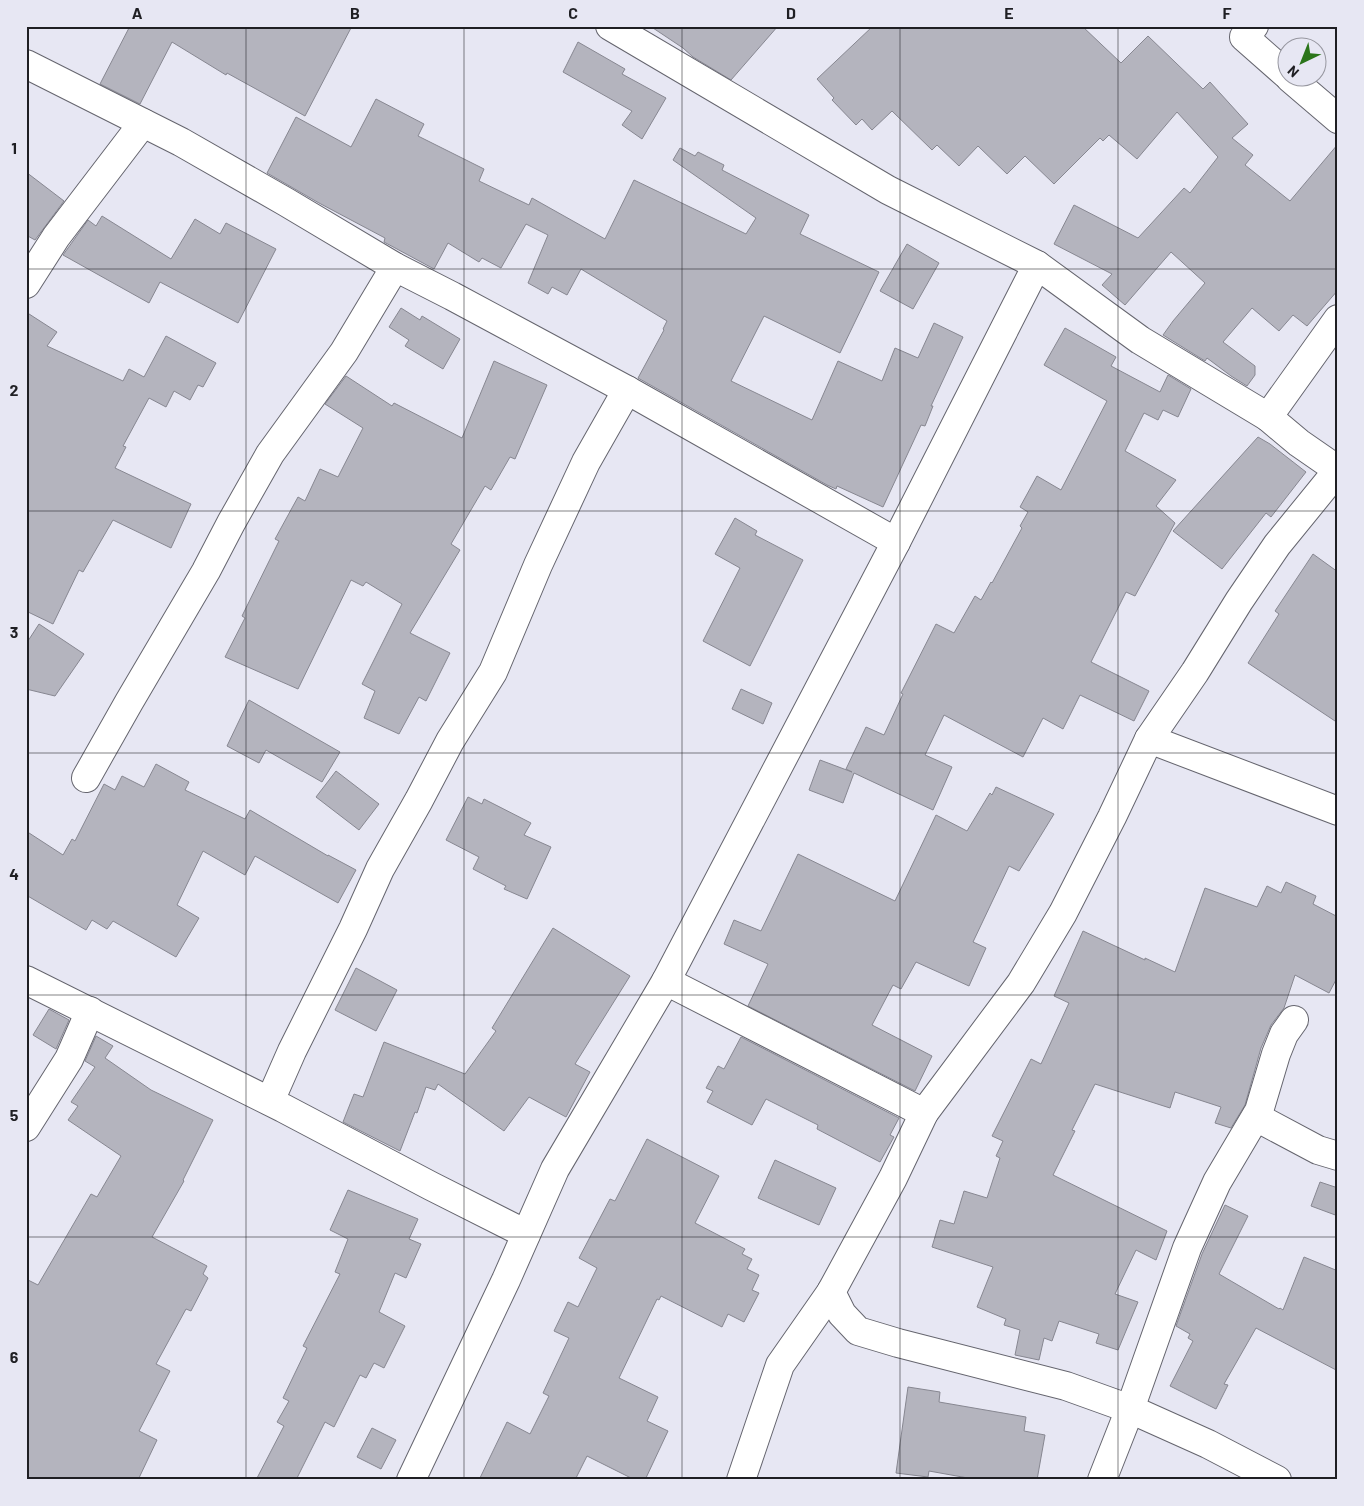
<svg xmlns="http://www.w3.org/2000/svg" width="1364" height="1506" viewBox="0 0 1364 1506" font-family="Barlow,sans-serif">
	<rect width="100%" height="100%" fill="#e7e7f3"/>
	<g fill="#b4b4be" stroke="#878791">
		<path d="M 130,26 L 352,26 L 305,116 L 227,73 L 226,75 L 172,42 L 140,104 L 100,84 Z"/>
		<path d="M 650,26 L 778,26 L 731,80 L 693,57 L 683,48 Z"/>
		<path d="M 873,26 L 1082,26 L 1121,63 L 1148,36 L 1203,89 L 1210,82 L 1248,124 L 1232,138 L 1253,155 L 1245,165 L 1290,201 L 1338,144 L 1338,290 L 1307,326 L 1293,315 L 1279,331 L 1252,308 L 1223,342 L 1255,366 L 1255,375 L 1247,386 L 1231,376 L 1207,358 L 1205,361 L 1163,335 L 1173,321 L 1205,283 L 1171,252 L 1125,305 L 1102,285 L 1112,274 L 1054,244 L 1074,205 L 1138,238 L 1184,188 L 1190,193 L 1218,157 L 1177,112 L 1137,159 L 1109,135 L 1103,141 L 1100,138 L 1054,184 L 1025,156 L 1007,174 L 978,146 L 959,166 L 937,145 L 932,150 L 892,111 L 872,130 L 862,119 L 856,125 L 832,100 L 834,98 L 817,79 Z"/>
		<path d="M 578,42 L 625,69 L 622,74 L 666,98 L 642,139 L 622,125 L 632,111 L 563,72 Z"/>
		<path d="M 376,99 L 424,124 L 418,136 L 484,169 L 479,181 L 529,205 L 532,198 L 605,239 L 634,180 L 746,234 L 756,218 L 673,160 L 680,148 L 695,156 L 698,152 L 724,165 L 722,170 L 809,215 L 800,234 L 879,272 L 840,353 L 764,316 L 731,381 L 812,420 L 838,361 L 882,381 L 895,348 L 918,358 L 934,323 L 963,337 L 931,406 L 933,406 L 925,426 L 921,425 L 883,507 L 837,486 L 836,489 L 827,485 L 638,378 L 664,330 L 663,329 L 667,321 L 581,269 L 567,295 L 552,287 L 548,294 L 528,283 L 548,235 L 526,224 L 501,268 L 482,258 L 479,262 L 448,243 L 434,269 L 384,242 L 385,238 L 319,203 L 267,173 L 296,117 L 351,147 Z"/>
		<path d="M 26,172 L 64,201 L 35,240 L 26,235 Z"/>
		<path d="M 102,216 L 171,259 L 195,219 L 220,234 L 226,223 L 276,249 L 238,323 L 160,282 L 149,303 L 63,255 L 88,220 L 96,226 Z"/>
		<path d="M 907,244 L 939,263 L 913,309 L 880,291 Z"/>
		<path d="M 401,308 L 420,320 L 422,316 L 460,339 L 443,369 L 405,346 L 409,340 L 389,327 Z"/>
		<path d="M 26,312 L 57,332 L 47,346 L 123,381 L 129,369 L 144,377 L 166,336 L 216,363 L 203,387 L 198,385 L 190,400 L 174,391 L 166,407 L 149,398 L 123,446 L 126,447 L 115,468 L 191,504 L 171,548 L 113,520 L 83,572 L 79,570 L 53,624 L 26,611 Z"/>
		<path d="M 1065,328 L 1116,357 L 1111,366 L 1160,392 L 1168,375 L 1191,389 L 1178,417 L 1163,410 L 1158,420 L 1144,413 L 1125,451 L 1176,480 L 1156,506 L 1175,523 L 1135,596 L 1126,592 L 1091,662 L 1149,691 L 1134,721 L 1080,695 L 1063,729 L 1043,718 L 1023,757 L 944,715 L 925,755 L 952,767 L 933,810 L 854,773 L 843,803 L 809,790 L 820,760 L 852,772 L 846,769 L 866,727 L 884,735 L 903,694 L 901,693 L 936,624 L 954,633 L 975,596 L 981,600 L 991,582 L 992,583 L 1022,528 L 1020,526 L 1028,512 L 1020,507 L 1037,476 L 1061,490 L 1107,401 L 1044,365 Z"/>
		<path d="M 494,361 L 547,385 L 515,459 L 510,457 L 491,490 L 485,486 L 451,544 L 460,550 L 410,633 L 450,653 L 426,701 L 419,697 L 399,734 L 364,718 L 375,691 L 362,684 L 402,604 L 366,582 L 363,586 L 351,580 L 298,689 L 225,657 L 245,618 L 242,616 L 279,541 L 275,539 L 298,497 L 305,501 L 320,469 L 338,477 L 363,428 L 325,404 L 346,376 L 392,406 L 394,403 L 462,438 Z"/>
		<path d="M 1258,437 L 1270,444 L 1306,472 L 1271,517 L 1266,513 L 1222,569 L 1173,531 Z"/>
		<path d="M 735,518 L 757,531 L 755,535 L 803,560 L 750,666 L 703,641 L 740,568 L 715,554 Z"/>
		<path d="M 1313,554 L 1338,572 L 1338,723 L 1248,663 L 1279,614 L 1275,611 Z"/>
		<path d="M 39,624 L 84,654 L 55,696 L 26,689 L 26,644 Z"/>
		<path d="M 741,689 L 772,703 L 763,724 L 732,709 Z"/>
		<path d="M 249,700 L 340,752 L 322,782 L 266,750 L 259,763 L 227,746 Z"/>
		<path d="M 156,764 L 189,782 L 185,790 L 245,819 L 250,810 L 328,856 L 328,855 L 356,870 L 338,903 L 255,856 L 245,875 L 203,851 L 177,905 L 199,918 L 176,957 L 113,921 L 107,929 L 92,920 L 86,930 L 26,895 L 26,831 L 63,855 L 72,839 L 75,841 L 104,784 L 115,790 L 122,776 L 144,787 Z"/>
		<path d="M 336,771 L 379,804 L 359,830 L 316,797 Z"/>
		<path d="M 996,787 L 1054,814 L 1019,871 L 1009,866 L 973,942 L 986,948 L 969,986 L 916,962 L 901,989 L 893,985 L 872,1025 L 932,1056 L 915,1091 L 748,1006 L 768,964 L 724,944 L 734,920 L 761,931 L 798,854 L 895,901 L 936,815 L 967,831 L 990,793 L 992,795 Z"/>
		<path d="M 468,797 L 482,804 L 484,799 L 531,823 L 524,835 L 551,847 L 527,899 L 504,889 L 506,886 L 473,869 L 479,857 L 446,840 Z"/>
		<path d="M 1286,882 L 1316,896 L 1313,904 L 1338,917 L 1338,976 L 1329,993 L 1295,975 L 1284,1008 L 1271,1025 L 1261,1048 L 1245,1105 L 1231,1128 L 1215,1123 L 1221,1107 L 1175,1092 L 1170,1108 L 1095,1084 L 1072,1130 L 1075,1131 L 1053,1175 L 1167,1231 L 1156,1260 L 1136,1250 L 1115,1294 L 1138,1302 L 1118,1350 L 1096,1343 L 1099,1334 L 1059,1321 L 1052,1341 L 1044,1338 L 1039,1360 L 1015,1355 L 1020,1330 L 1004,1325 L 1006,1319 L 977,1307 L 993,1267 L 932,1247 L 940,1220 L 954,1224 L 964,1191 L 987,1198 L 1000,1158 L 996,1156 L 1003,1141 L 992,1136 L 1031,1059 L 1041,1064 L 1069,1003 L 1054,996 L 1083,931 L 1145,960 L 1145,958 L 1175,972 L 1205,888 L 1257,907 L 1267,886 L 1281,893 Z"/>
		<path d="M 553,928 L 630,976 L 575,1064 L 590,1072 L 566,1117 L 529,1097 L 504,1131 L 438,1084 L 435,1090 L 426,1087 L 417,1113 L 415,1112 L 400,1151 L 343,1122 L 354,1094 L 363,1097 L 384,1042 L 465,1074 L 496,1031 L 492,1028 Z"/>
		<path d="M 356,968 L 397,990 L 376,1031 L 335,1010 Z"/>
		<path d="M 49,1009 L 69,1020 L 56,1049 L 33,1035 Z"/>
		<path d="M 96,1036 L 113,1046 L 105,1058 L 151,1090 L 213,1120 L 183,1180 L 184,1181 L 152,1237 L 207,1266 L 203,1274 L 208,1278 L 191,1311 L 186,1309 L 156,1364 L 170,1371 L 139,1431 L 157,1440 L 138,1480 L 26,1480 L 26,1279 L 38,1285 L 91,1194 L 97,1197 L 121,1156 L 68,1120 L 78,1106 L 71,1102 L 95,1067 L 85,1061 Z"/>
		<path d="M 741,1037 L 899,1118 L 890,1135 L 894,1137 L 880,1162 L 817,1129 L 818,1125 L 766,1099 L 752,1125 L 707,1102 L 713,1091 L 706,1088 L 718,1066 L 724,1069 Z"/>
		<path d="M 647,1139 L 719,1176 L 695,1223 L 745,1249 L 742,1254 L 752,1259 L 747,1269 L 759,1275 L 752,1290 L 759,1293 L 744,1322 L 728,1314 L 722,1327 L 661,1296 L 659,1300 L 657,1299 L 619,1378 L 658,1397 L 647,1421 L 668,1431 L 645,1480 L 635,1480 L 587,1456 L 575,1480 L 479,1480 L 507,1422 L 530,1434 L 549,1396 L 543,1393 L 569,1338 L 554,1331 L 568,1302 L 578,1307 L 597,1268 L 579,1258 L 610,1199 L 615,1201 Z"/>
		<path d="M 775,1160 L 836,1188 L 819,1225 L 758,1198 Z"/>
		<path d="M 1320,1182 L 1338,1188 L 1338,1216 L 1311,1206 Z"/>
		<path d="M 348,1190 L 418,1219 L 409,1239 L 421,1244 L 406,1278 L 395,1273 L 379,1312 L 405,1326 L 384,1368 L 374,1363 L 366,1378 L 360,1375 L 334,1427 L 325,1422 L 296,1480 L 256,1480 L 284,1426 L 277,1422 L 289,1401 L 283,1398 L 307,1348 L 303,1346 L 340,1274 L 335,1272 L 348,1239 L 330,1230 Z"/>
		<path d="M 1225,1205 L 1248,1216 L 1219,1274 L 1279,1309 L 1280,1308 L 1283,1310 L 1304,1257 L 1338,1271 L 1338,1371 L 1256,1328 L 1224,1384 L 1228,1385 L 1216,1409 L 1170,1386 L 1193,1341 L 1188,1338 L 1190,1334 L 1176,1326 L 1202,1254 Z"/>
		<path d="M 908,1387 L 940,1392 L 939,1402 L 1026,1417 L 1024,1431 L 1045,1435 L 1037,1480 L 979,1480 L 929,1471 L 928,1477 L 896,1473 Z"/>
		<path d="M 372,1428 L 396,1440 L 381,1469 L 357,1457 Z"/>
	</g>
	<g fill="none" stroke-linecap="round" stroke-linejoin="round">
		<defs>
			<g id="minor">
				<path d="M 610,26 L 888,190 L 1037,265 L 1140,340 L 1268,417 L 1299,443 L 1338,470"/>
				<path d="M 1254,26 L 1244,37 L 1286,74"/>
				<path d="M 26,64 L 181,142 L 286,202 L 395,267 L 452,296 L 627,390 L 896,542"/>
				<path d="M 1290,78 L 1338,119"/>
				<path d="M 26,284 L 56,237 L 143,123"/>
				<path d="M 1268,417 L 1338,319"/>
				<path d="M 1149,739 L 1338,811"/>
				<path d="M 86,778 L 129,702 L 206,571 L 231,523 L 270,454 L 344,352 L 395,267"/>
				<path d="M 26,980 L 283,1108 L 431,1186 L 526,1234"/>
				<path d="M 666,981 L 924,1113"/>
				<path d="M 270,1101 L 292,1051 L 353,929 L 380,869 L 419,800 L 450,741 L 493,672 L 538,565 L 586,462 L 627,390"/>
				<path d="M 1256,1117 L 1318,1150 L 1338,1156"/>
				<path d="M 26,1127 L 69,1059 L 90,1011"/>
				<path d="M 831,1292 L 842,1314 L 858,1331 L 898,1343 L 1066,1386 L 1130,1409 L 1208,1444 L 1277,1480"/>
				<path d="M 411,1480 L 506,1280 L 555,1169 L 666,981 L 896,542 L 1037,265"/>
				<path d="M 741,1480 L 780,1365 L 831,1292 L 893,1178 L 924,1113 L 1021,983 L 1063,913 L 1112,817 L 1149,739 L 1195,672 L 1239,601 L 1277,545 L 1338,470"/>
				<path d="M 1102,1480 L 1130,1409 L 1187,1248 L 1217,1182 L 1259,1111 L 1276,1054 L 1284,1034 L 1294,1020"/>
			</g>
		</defs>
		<use href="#minor" stroke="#65656e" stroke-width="30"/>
		<use href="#minor" stroke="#fff" stroke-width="28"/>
	</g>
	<path fill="none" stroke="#1f1f23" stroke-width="1" stroke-opacity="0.55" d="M 246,26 L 246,1480M 464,26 L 464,1480M 682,26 L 682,1480M 900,26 L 900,1480M 1118,26 L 1118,1480M 26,269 L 1338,269M 26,511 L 1338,511M 26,753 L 1338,753M 26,995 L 1338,995M 26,1237 L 1338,1237"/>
	<rect width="1364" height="1506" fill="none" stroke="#e7e7f3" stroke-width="55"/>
	<g transform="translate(1302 62) rotate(223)"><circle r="24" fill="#e7e7f3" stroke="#9797a0"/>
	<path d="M0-4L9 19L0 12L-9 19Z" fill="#2b751a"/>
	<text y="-8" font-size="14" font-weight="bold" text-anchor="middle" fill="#1f1f23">N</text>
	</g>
	<rect x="28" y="28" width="1308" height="1450" fill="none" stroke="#1f1f23" stroke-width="2"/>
	<g font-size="16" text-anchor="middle" font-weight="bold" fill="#1f1f23">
		<text x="137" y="19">A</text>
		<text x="355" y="19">B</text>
		<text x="573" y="19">C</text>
		<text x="791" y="19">D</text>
		<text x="1009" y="19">E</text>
		<text x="1227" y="19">F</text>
		<text x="14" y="154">1</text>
		<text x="14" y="396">2</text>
		<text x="14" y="638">3</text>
		<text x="14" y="880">4</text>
		<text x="14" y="1121">5</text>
		<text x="14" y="1363">6</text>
	</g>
</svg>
